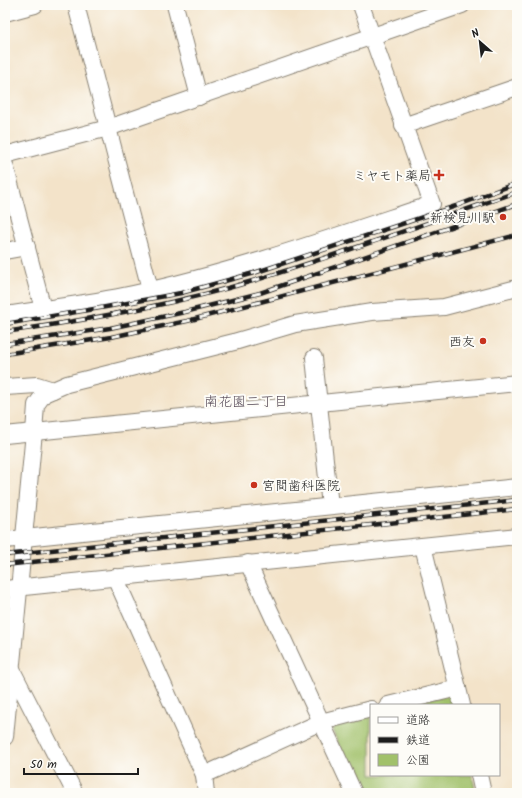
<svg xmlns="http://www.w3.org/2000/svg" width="522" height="798" viewBox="0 0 522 798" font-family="Kalam,'Klee One',sans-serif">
	<rect width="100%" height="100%" fill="#fdfcf7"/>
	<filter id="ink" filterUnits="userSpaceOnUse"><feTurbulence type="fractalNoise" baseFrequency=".025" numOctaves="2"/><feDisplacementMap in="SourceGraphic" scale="8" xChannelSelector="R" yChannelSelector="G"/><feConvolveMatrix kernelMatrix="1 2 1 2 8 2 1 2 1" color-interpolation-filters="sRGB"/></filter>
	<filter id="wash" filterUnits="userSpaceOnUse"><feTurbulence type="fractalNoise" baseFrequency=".012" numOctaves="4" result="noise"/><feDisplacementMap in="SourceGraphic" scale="16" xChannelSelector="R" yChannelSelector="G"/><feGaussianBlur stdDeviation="0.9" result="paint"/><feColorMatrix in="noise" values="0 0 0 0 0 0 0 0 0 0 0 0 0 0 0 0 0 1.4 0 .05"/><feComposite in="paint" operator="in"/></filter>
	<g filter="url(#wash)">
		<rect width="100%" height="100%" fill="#f3e3c9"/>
		<g fill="#a1c16a" stroke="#5e6e43">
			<path d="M 446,695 L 453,699 L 455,705 L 408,705 Z"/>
			<path d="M 371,715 L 371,775 L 472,775 L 476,793 L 361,793 L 332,730 L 336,723 Z"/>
		</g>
	</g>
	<g filter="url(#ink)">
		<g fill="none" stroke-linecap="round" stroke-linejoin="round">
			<defs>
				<g id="minor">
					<path d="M 76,5 L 150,289"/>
					<path d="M 175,5 L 199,97"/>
					<path d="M 5,13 L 35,5"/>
					<path d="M 403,126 L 517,87"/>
					<path d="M 5,155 L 108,128 L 462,5"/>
					<path d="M 5,165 L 43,309"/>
					<path d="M 5,251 L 27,247"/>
					<path d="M 5,315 C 48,308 91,303 133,294 C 235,272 333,237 432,204 L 361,5"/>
					<path d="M 314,358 L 330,506"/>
					<path d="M 5,387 L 37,385 L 53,390"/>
					<path d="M 5,435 L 517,383"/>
					<path d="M 5,540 L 517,487"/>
					<path d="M 423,546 L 462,705"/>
					<path d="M 248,563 L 354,793"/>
					<path d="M 115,577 L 204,775 L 206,793"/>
					<path d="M 5,589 L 517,536"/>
					<path d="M 12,670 L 75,793"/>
					<path d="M 388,705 L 458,688"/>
					<path d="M 5,737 L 34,432 L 36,405 L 44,394 L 67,384 L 234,342 L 295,324 L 372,312 L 444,307 L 517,288"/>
					<path d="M 204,775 L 321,722 L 371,709"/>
					<path d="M 479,775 L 483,793"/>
				</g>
			</defs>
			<use href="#minor" stroke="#888072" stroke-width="18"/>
			<use href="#minor" stroke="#fff" stroke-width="16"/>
			<defs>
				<g id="rail">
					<path d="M 5,324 L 106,307 L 181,293 L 254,273 L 456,206 L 517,183"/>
					<path d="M 5,332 C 88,320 177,304 256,280 C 344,253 430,222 517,192"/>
					<path d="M 5,344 L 110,328 L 185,312 L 260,293 L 517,204"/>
					<path d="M 5,354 L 111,337 L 187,321 L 517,235"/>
					<path d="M 5,555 L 517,500"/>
					<path d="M 5,565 L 517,509"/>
				</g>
			</defs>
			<use href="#rail" stroke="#1c1c1c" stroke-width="4.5"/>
			<use href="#rail" stroke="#fdfcf7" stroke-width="3" stroke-dasharray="9" stroke-linecap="butt"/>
		</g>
	</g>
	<g fill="#c8321e" stroke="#fdfcf7" stroke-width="1.5">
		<path d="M437 169h4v4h4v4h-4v4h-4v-4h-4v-4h4z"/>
		<circle cx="503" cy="217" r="4"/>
		<circle cx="483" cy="341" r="4"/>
		<circle cx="254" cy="485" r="4"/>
	</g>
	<g text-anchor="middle" stroke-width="4" stroke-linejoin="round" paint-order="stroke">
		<g font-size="13" fill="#1c1c1c" stroke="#fdfcf7" text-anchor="end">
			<text x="431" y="180">ミヤモト薬局</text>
			<text x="495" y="222">新検見川駅</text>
			<text x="475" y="346">西友</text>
			<text x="262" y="490" text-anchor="start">宮間歯科医院</text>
		</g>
		<g font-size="14" fill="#594d5a" stroke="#fdfcf7">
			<text x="246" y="406">南花園二丁目</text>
		</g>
	</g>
	<rect width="522" height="798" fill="none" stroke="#fdfcf7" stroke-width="20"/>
	<rect x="370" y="704" width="130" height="72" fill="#fdfcf7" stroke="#a3a29f"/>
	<rect x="378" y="717" width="20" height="6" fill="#ffffff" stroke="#a3a29f"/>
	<text x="406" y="724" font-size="12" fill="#1c1c1c">道路</text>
	<rect x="378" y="737" width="20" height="6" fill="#1c1c1c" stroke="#a3a29f"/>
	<text x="406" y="744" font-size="12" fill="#1c1c1c">鉄道</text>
	<rect x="378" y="754" width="20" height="12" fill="#a1c16a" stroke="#a3a29f"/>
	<text x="406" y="764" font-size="12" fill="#1c1c1c">公園</text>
	<g transform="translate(480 42) rotate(332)" stroke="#fdfcf7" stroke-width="3" paint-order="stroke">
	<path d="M0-3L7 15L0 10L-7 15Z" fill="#1c1c1c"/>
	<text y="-6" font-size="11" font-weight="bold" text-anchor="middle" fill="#1c1c1c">N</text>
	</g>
	<path d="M24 768v6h114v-6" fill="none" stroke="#1c1c1c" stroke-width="2"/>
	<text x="30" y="768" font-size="12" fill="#1c1c1c" stroke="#fdfcf7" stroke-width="3" paint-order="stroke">50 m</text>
</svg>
